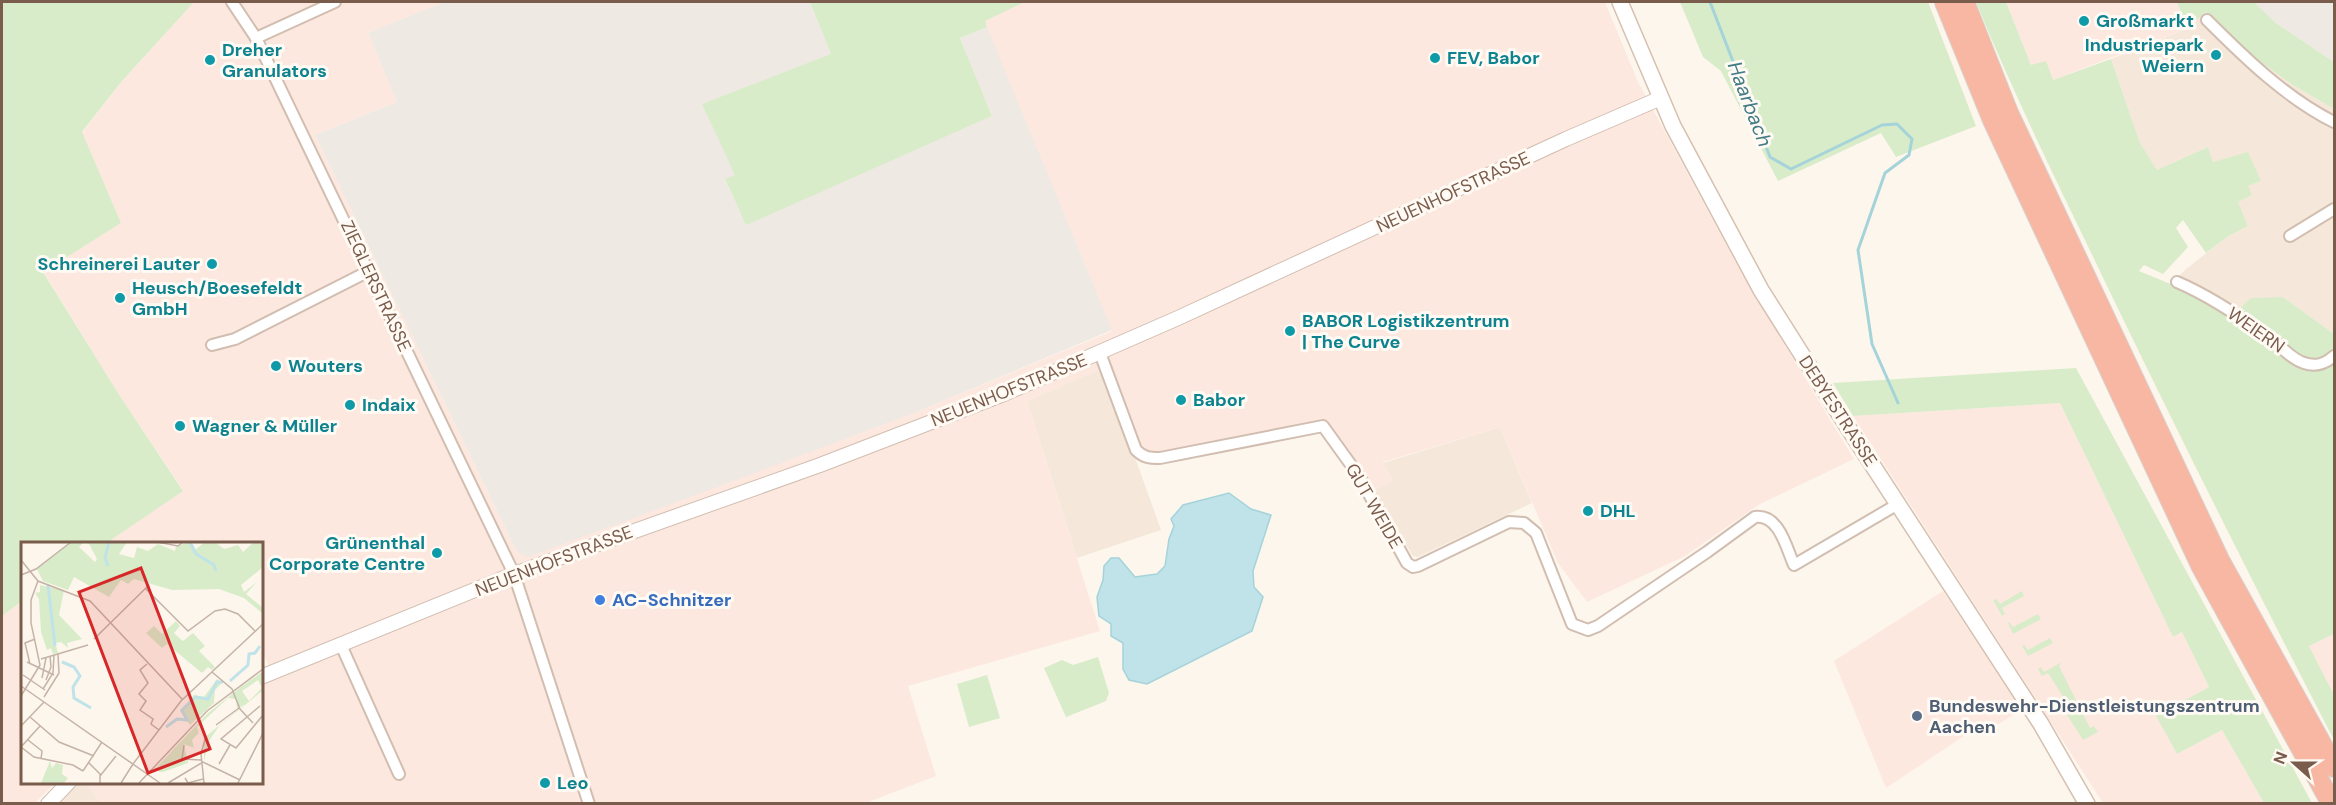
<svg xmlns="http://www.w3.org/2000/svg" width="2336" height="805" viewBox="0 0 2336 805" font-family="'DM Sans',sans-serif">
	<rect width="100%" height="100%" fill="#fdf6ec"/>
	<g fill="#f5e8da">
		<path d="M 2204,12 L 2254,57 L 2291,84 L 2334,109 L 2334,334 L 2283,297 L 2232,317 L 2204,298 L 2171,284 L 2186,269 L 2227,237 L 2248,226 L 2237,202 L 2248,186 L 2261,181 L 2235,157 L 2213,162 L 2208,147 L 2157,170 L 2140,143 L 2111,59 L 2188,28 Z"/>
		<path d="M 1103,368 L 1161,530 L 1077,558 L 1027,401 Z"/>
		<path d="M 1500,427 L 1532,503 L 1418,557 L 1413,556 L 1373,491 L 1393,480 L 1383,463 Z"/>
		<path d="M 78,782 L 85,783 L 101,803 L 58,804 Z"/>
	</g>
	<g fill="#fde8e0">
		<path d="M 194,2 L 444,2 L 368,33 L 397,102 L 315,135 L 517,552 L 528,556 L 914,413 L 1112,331 L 984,21 L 1025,2 L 1605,2 L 1638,82 L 1742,274 L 1854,459 L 1760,504 L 1685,556 L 1587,602 L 1558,563 L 1500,427 L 1383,462 L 1393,480 L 1373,491 L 1324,420 L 1135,457 L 1102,369 L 1027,401 L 1100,631 L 908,686 L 936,776 L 863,804 L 101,803 L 85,783 L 261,782 L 261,684 L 275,679 L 261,649 L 261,544 L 105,544 L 183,490 L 118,393 L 43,271 L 121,223 L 82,133 L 121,82 Z"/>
		<path d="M 2006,2 L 2177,2 L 2188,28 L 2053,80 L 2031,65 Z"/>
		<path d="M 2060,403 L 2173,637 L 2182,632 L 2209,687 L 2157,716 L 2177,754 L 2222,730 L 2264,803 L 2103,803 L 1853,416 Z"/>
		<path d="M 1943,591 L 2021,710 L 1984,733 L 1979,726 L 1886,788 L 1834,661 Z"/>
		<path d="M 22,601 L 22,782 L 55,783 L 35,803 L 2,803 L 2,616 Z"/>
		<path d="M 2334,634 L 2334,695 L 2309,646 Z"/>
	</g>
	<g fill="#efe9e4">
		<path d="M 444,2 L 810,2 L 831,54 L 736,175 L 725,180 L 746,224 L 992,116 L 960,38 L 987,27 L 1112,330 L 914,413 L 747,476 L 528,557 L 517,552 L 315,135 L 397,102 L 368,33 Z"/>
		<path d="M 2254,2 L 2334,2 L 2334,62 L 2276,23 Z"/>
	</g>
	<g fill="#d8ecc9">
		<path d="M 2,2 L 194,2 L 121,82 L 82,132 L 121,223 L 43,272 L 118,393 L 183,491 L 105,544 L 22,544 L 22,601 L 2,616 Z"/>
		<path d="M 810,2 L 1025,2 L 985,21 L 987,27 L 960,38 L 992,116 L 746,225 L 725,179 L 735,175 L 702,104 L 831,54 Z"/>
		<path d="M 1680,2 L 1928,2 L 1976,126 L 1896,157 L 1881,133 L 1778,181 L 1721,71 L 1703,57 Z"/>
		<path d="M 1976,2 L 2006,2 L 2031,65 L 2046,61 L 2053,80 L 2111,59 L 2140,143 L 2157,170 L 2208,147 L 2213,162 L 2248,152 L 2261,181 L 2248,186 L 2252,195 L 2238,202 L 2248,226 L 2227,237 L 2206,253 L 2183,220 L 2176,228 L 2188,247 L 2163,274 L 2144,265 L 2139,271 L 2204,298 L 2232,316 L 2251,298 L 2283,297 L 2334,334 L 2334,634 L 2309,646 L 2334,695 L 2334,740 C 2257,591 2182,441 2109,290 C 2063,194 2016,100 1976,2 Z"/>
		<path d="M 2177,2 L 2254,2 L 2276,23 L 2334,62 L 2334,109 L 2291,84 L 2254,57 L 2205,12 L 2188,28 Z"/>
		<path d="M 2076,368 L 2312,803 L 2264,803 L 2222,730 L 2177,754 L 2156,716 L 2209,687 L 2182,632 L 2173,637 L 2060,403 L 1853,416 L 1833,383 Z"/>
		<path d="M 2022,591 L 2024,596 L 2002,608 L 2005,614 L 2002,616 L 1993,600 L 1996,599 L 2000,604 Z"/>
		<path d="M 2038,614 L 2041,619 L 2013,634 L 2008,623 L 2009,622 L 2013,627 Z"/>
		<path d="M 2050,638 L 2053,643 L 2028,656 L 2022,646 L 2024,645 L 2028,650 Z"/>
		<path d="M 1098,657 L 1109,693 L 1106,701 L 1066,717 L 1044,668 L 1062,660 L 1073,665 Z"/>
		<path d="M 2062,662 L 2059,666 L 2090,728 L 2094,726 L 2098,732 L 2083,740 L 2066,713 L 2071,709 L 2048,673 L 2042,676 L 2038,669 L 2041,667 L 2044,672 Z"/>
		<path d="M 987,675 L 1000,718 L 969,727 L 957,684 Z"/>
	</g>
	<path fill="#bfe3e8" stroke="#a5d3da" stroke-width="1.5" d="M 1229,493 L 1251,509 L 1271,515 L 1253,571 L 1254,587 L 1263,597 L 1252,631 L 1147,684 L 1129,680 L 1123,669 L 1123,643 L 1111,636 L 1111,624 L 1099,616 L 1097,597 L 1103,580 L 1104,566 L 1111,558 L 1119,558 L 1135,577 L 1157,574 L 1165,566 L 1169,539 L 1174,526 L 1171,519 L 1183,505 Z"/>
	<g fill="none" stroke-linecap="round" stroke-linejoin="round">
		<path stroke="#a5d3da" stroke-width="3" d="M 1710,2 L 1770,157 L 1791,169 L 1882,125 L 1897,124 L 1912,139 L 1909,155 L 1885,173 L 1858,250 L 1872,344 L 1898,403"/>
		<defs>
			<g id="minor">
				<path d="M 232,2 L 256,38 L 514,574 L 589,804"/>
				<path d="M 2207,20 C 2245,58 2286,98 2334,122"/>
				<path d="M 256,38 L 335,2"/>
				<path d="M 2290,236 L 2334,209"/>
				<path d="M 2177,282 C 2210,296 2241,317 2270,338 C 2281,346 2291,359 2304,363 C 2316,367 2325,364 2334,356"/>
				<path d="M 212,345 L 235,339 L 369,271"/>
				<path d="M 1100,353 L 1136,450 C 1144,458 1150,458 1160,458 L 1323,426 L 1359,476 L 1407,563 L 1413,567 L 1418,566 L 1509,522 L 1524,523 L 1536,533 L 1572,624 L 1588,630 L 1598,626 L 1707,552 L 1755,517 C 1779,514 1786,547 1794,565 L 1898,504"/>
				<path d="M 341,645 L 399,774"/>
			</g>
			<g id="tertiary">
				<path d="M 261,677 L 514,574 L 820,465 L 1004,394 L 1178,318 L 1566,139 L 1661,98"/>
				<path d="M 48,804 L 69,782"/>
			</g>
			<path id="secondary" d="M 1620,2 L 1673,126 L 1761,290 L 1847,426 L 2041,724 L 2087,804"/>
			<g id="motorway">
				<path d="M 1945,2 L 1993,120 L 2202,567 L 2332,804"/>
				<path d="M 1964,2 L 2008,113 L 2219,560 L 2334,767"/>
			</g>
		</defs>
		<use href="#minor" stroke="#d1beb0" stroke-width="14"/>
		<use href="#tertiary" stroke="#d1beb0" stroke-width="16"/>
		<use href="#secondary" stroke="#d6c0b0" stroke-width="18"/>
		<use href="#motorway" stroke="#dad1cd" stroke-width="22"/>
		<use href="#minor" stroke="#fff" stroke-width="10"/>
		<use href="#tertiary" stroke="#fff" stroke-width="14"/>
		<use href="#secondary" stroke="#fff" stroke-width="15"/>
		<use href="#motorway" stroke="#f7b7a3" stroke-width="20"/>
	</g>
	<g fill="#0f9aa8" stroke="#fffaf3" stroke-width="2">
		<circle cx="2084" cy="21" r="6"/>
		<circle cx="2216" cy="55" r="6"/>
		<circle cx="1435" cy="58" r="6"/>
		<circle cx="210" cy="60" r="6"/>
		<circle cx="212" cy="264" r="6"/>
		<circle cx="120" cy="298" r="6"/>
		<circle cx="1290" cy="331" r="6"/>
		<circle cx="276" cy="366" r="6"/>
		<circle cx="1181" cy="400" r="6"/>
		<circle cx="350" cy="405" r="6"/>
		<circle cx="180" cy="426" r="6"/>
		<circle cx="1588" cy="511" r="6"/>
		<circle cx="437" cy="553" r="6"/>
		<circle cx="545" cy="783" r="6"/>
	</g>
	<circle fill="#3f7fe0" stroke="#fffaf3" stroke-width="2" cx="600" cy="600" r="6"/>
	<circle fill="#5c6f8a" stroke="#fffaf3" stroke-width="2" cx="1917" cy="716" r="6"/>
	<g text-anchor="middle" stroke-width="6" stroke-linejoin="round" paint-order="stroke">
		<g font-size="18" font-weight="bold" fill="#0d838f" stroke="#fffaf3" text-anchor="start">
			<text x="2096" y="27">Großmarkt</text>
			<text x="2204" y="51" text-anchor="end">Industriepark<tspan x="2204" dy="21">Weiern</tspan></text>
			<text x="222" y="56">Dreher<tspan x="222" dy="21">Granulators</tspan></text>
			<text x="1447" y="64">FEV, Babor</text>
			<text x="200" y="270" text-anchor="end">Schreinerei Lauter</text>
			<text x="132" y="294">Heusch/Boesefeldt<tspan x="132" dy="21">GmbH</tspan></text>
			<text x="1302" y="327">BABOR Logistikzentrum<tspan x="1302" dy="21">| The Curve</tspan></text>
			<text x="288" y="372">Wouters</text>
			<text x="1193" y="406">Babor</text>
			<text x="362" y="411">Indaix</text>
			<text x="192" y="432">Wagner &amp; Müller</text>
			<text x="1600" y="517">DHL</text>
			<text x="425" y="549" text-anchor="end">Grünenthal<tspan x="425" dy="21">Corporate Centre</tspan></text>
			<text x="557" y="789">Leo</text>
		</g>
		<g font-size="18" fill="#7a5c4d" stroke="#fffaf3">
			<text transform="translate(1453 192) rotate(-25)" y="6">NEUENHOFSTRASSE</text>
			<text transform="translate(376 286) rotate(65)" y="6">ZIEGLERSTRASSE</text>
			<text transform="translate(2256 330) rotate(35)" y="6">WEIERN</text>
			<text transform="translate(1009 390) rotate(-22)" y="6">NEUENHOFSTRASSE</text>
			<text transform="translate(1838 411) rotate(57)" y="6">DEBYESTRASSE</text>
			<text transform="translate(1374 506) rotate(60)" y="6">GUT WEIDE</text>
			<text transform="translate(554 561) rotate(-21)" y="6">NEUENHOFSTRASSE</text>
		</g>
		<g font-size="18" font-weight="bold" fill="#366cbe" stroke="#fffaf3" text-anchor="start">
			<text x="612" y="606">AC-Schnitzer</text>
		</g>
		<g font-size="18" font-weight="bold" fill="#4e5e75" stroke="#fffaf3" text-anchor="start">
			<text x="1929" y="712">Bundeswehr-Dienstleistungszentrum<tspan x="1929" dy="21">Aachen</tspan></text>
		</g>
		<g font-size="20" font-style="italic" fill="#437c86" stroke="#fffaf3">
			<text transform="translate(1750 104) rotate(69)" y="7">Haarbach</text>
		</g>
	</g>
	<g transform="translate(21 542)">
		<rect width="242" height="242" fill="#fdf6ec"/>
		<path d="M 50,0 L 63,0 L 58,5 L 74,20 L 76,17 L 67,0 L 106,0 L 98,12 L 113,16 L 116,5 L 127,9 L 137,2 L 154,9 L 155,4 L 170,0 L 174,8 L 184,0 L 194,0 L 203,7 L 217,3 L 222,10 L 233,0 L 241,0 L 241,26 L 220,43 L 223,50 L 236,40 L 225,52 L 241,65 L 241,71 L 223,56 L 198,47 L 151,48 L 113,37 L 107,42 L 100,38 L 88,55 L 53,35 L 47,48 L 22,39 L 16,27 ZM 19,43 L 43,48 L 38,73 L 61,97 L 46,101 L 47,106 L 40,100 L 34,101 L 37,111 L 32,112 L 30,106 L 26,108 L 20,90 L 18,57 L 14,51 L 19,50 ZM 155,79 L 159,84 L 153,91 L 156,94 L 162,99 L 172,91 L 184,104 L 178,109 L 194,125 L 191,128 L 187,125 L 181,131 L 146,102 L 141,106 L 125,91 L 133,84 L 141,92 ZM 241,130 L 241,149 L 198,184 L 188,199 L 183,219 L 183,196 L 223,163 L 216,166 L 215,157 L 207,156 L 176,185 L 178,191 L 171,198 L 173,206 L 163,202 L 167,221 L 142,230 L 138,230 L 139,224 L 129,232 L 186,172 L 220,145 ZM 237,138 L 241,146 L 228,159 L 221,149 ZM 196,137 L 201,141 L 194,148 L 193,161 L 169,183 L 159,169 L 173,153 L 183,155 ZM 29,219 L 31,226 L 35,221 L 42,223 L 41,232 L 47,236 L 43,241 L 20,241 Z" fill="#d8ecc9" fill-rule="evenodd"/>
		<path fill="none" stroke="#bfe3e8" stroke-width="3" d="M 169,0 L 175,12 L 193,23 L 195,29M 87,24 L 84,16 L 88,0M 27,43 L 34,104M 41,120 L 53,125 L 59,134 L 52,145 L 53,156 L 70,166M 209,139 L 227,123 L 228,112 L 234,111 L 239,104M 145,185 L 156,177 L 166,178 L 161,168 L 175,155 L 187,157 L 196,140 L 202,140"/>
		<path fill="none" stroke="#c5b3a7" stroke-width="1.5" d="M 136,0 L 157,4 L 162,0M 0,18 L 17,39 L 69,59 L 161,157M 0,33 L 15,27 L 50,0M 125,47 L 167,89 L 194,69 L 204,67 L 217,72 L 234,89M 73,97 L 128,43M 20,117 L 67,103M 6,120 L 33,133M 9,122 L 4,101 L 14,97M 126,122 L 119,128 L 127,141 L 118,152 L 125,159 L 119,168 L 132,177 L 130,182 L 138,188M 191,130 L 211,147 L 219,167 L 232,181M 2,133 L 24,148M 21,136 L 25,116M 25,138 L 30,125 L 29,114M 0,144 L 139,241M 22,147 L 32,131 L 33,113M 0,154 L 19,123 L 10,81 L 10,58 L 17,39M 23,155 L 38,131 L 37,112M 239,164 L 200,197 L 215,206 L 242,173M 9,175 L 38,200 L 73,214M 195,183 L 218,166M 0,184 L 23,160M 19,184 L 0,205 L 13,215 L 52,223 L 62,229M 7,198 L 21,209 L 20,217M 163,203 L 161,217 L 180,218M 68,221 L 79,232 L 79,241M 112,222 L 160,159 L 242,82M 198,222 L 209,203M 62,229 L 81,200M 79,234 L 95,214M 164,236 L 167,241 L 182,237M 100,241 L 112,222M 118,241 L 186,169 L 242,127M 147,241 L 182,220 L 219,238M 183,241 L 180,212 L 184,197M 217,241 L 242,191"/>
		<path fill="#d62828" fill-opacity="0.15" stroke="#d62828" stroke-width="3" d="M 120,26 L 189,207 L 127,231 L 58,50 Z"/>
		<rect width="242" height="242" fill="none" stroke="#7a5c4d" stroke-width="3"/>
	</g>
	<rect width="2336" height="805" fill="none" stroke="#7a5c4d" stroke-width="6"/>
	<g transform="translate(2294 763) rotate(291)" stroke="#fffaf3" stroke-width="4.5" paint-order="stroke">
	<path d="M0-4.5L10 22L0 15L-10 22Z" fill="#7a5c4d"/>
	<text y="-9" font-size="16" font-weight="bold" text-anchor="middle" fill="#7a5c4d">N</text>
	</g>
</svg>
